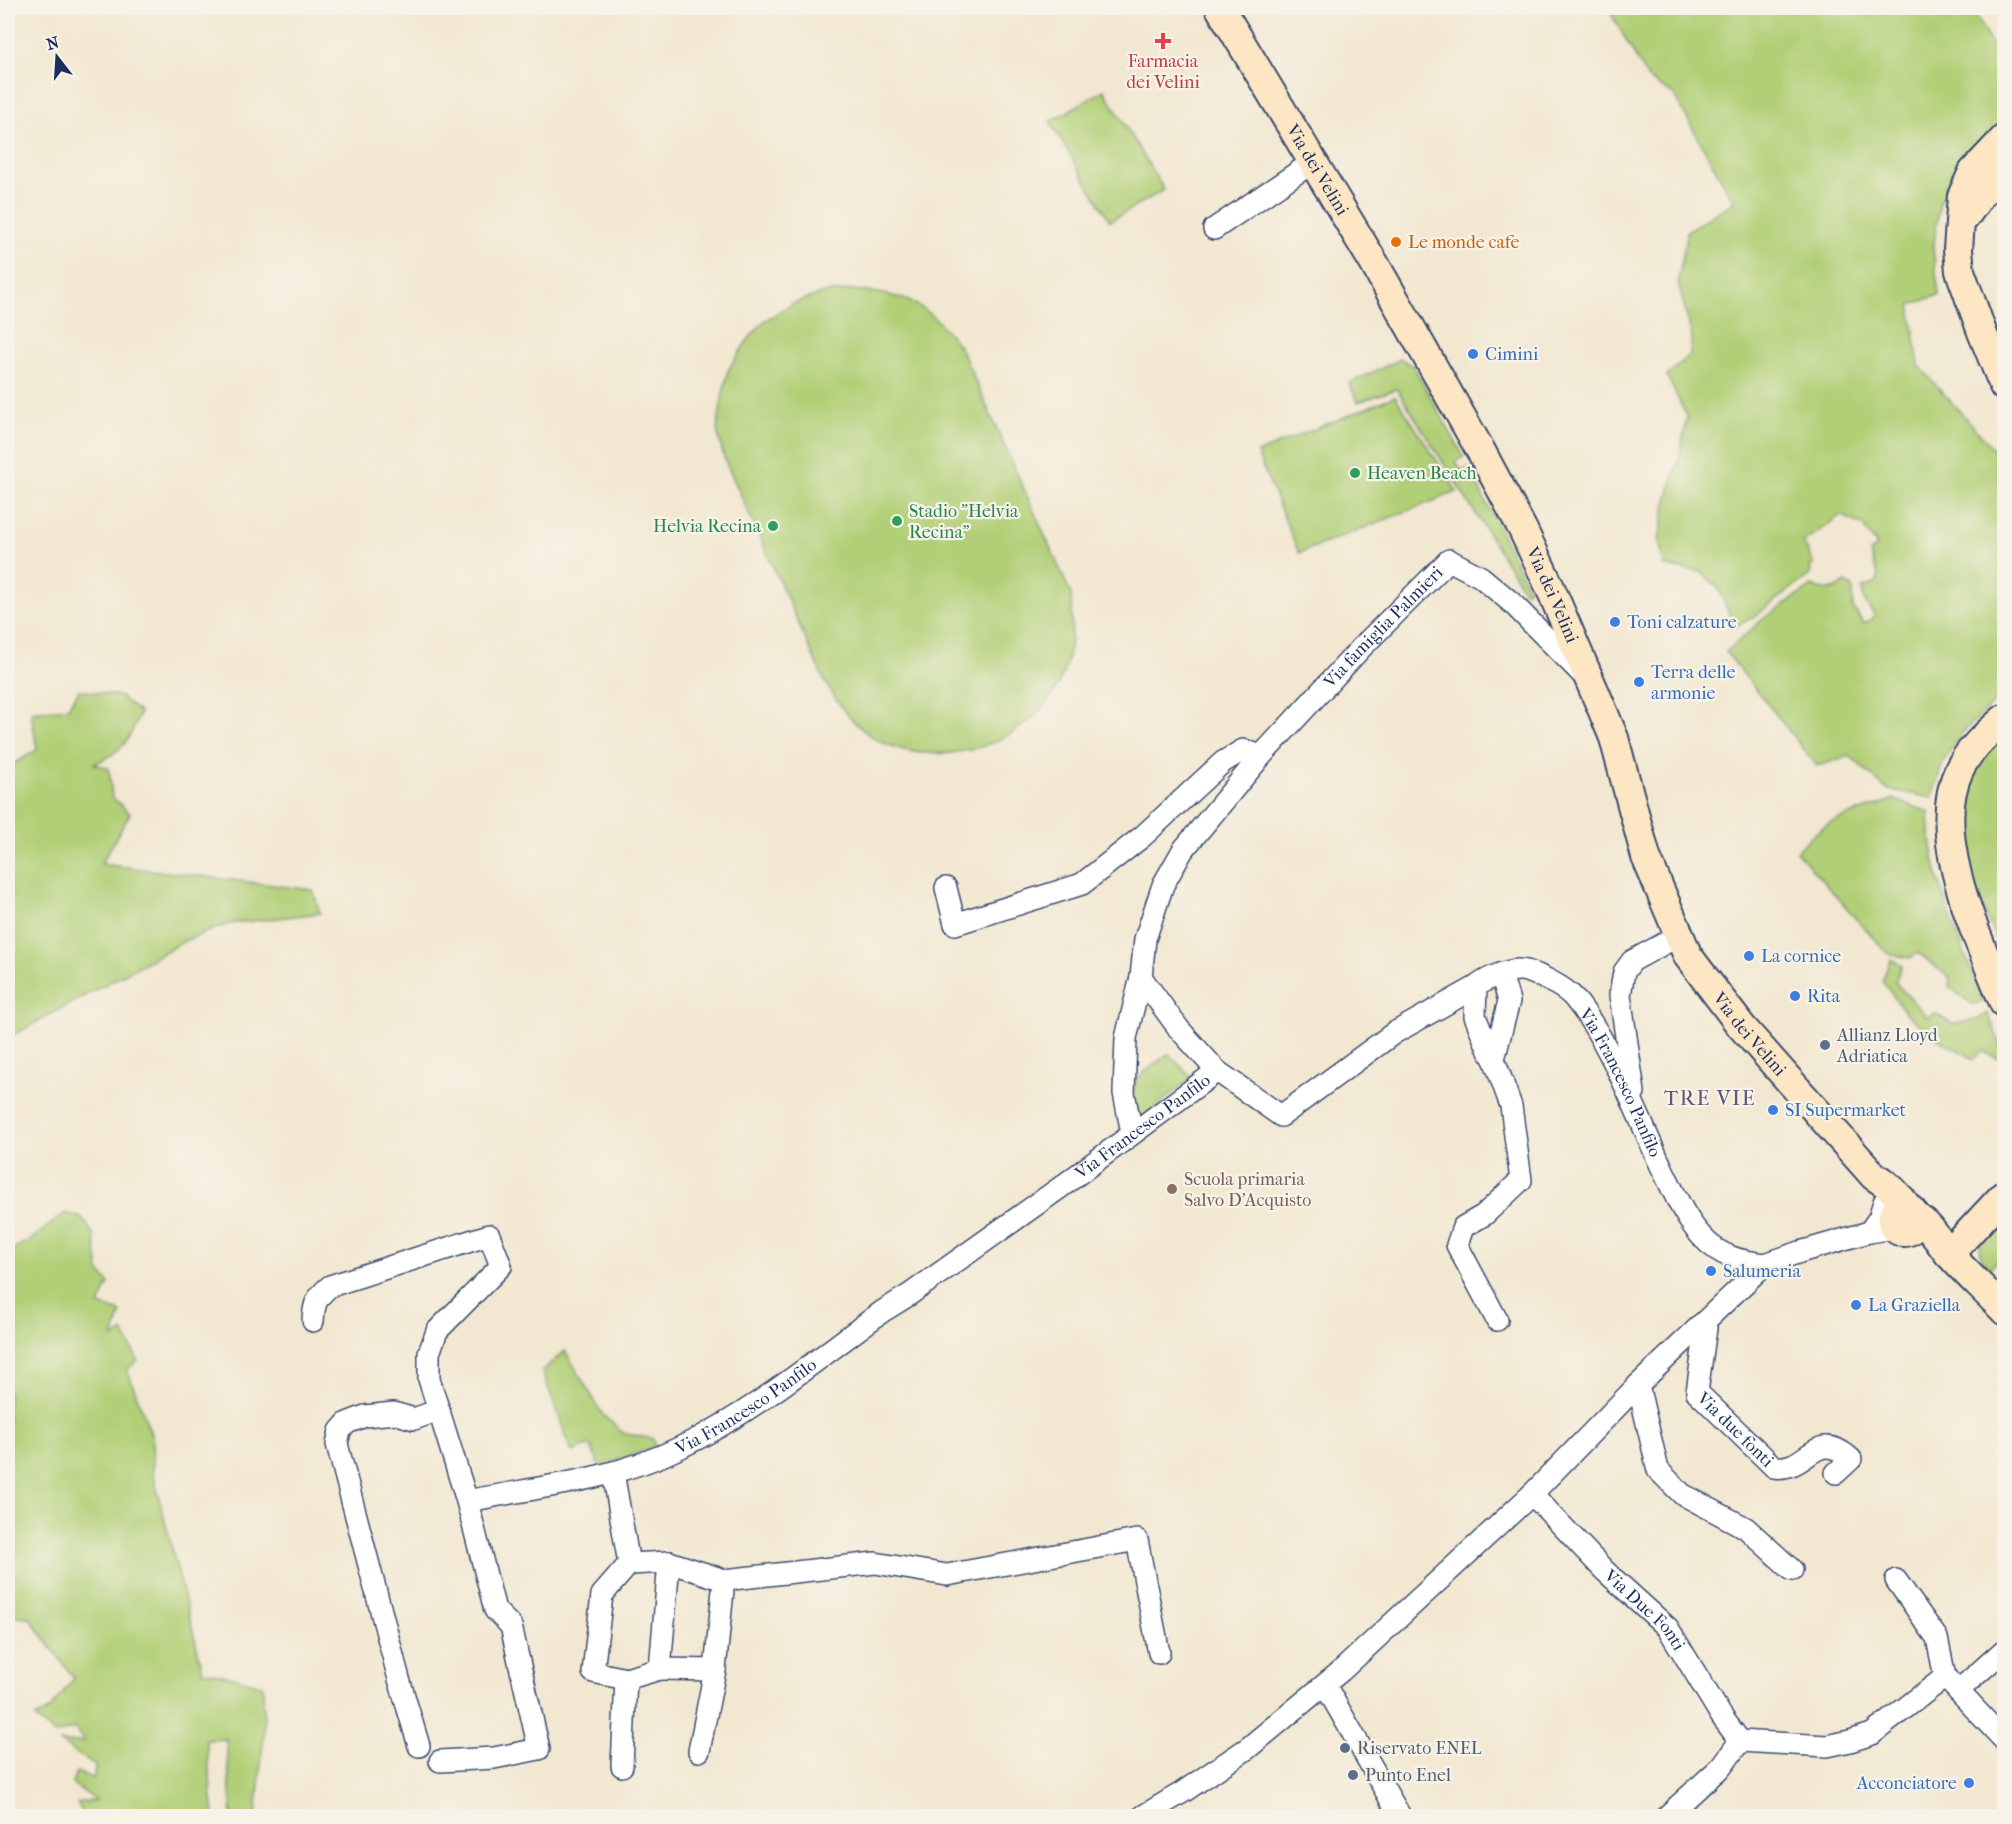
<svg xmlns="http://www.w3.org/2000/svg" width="2012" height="1824" viewBox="0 0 2012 1824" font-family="'IM FELL French Canon',serif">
	<rect width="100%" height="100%" fill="#f7f3e8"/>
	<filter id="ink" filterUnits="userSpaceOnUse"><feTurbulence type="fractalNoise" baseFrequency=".0167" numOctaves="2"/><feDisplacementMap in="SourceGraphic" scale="12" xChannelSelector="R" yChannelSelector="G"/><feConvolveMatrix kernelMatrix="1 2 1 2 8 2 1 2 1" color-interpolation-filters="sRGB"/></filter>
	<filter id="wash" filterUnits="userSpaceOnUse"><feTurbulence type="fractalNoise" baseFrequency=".008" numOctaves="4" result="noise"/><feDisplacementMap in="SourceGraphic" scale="24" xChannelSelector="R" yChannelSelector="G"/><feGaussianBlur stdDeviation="1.35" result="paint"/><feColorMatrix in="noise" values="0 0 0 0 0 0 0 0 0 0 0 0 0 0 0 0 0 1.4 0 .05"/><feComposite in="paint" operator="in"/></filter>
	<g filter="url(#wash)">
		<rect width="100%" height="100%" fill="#f2e7d0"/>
		<g fill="#b1cf76" stroke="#667f6a" stroke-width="1.5">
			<path d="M 1608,8 L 1972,8 L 1993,48 L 2004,56 L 2004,123 L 1970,156 L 1940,201 L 1933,249 L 1939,295 L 1910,305 L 1919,366 L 2004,461 L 2004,693 L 1962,733 L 1943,762 L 1932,798 L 1886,789 L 1850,756 L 1817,766 L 1726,652 L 1763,619 L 1812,586 C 1826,593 1833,591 1846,583 L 1853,587 L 1853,608 L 1864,624 L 1875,616 L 1864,600 L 1862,588 L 1877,583 L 1878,576 L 1870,553 L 1877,545 L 1862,525 L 1841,515 L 1803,542 L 1814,564 L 1810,567 L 1811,574 L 1753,617 L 1736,626 L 1732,622 L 1719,589 L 1701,572 L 1664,566 L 1659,540 L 1666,504 L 1680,454 L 1687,417 L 1667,376 L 1690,354 L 1692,336 L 1678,282 L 1687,231 L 1734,202 L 1674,95 L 1648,79 Z"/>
			<path d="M 1104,90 L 1164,190 L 1110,221 L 1050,122 Z"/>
			<path d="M 852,290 C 907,294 929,304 961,349 L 1071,594 C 1073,624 1073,655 1059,683 C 1029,744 947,769 886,744 C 857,732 839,706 824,680 L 724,458 L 717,430 L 722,399 L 728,370 L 747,341 L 764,321 L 794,303 L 824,293 Z"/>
			<path d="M 1401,359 L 1414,367 L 1464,457 L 1456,462 L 1462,471 L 1468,468 L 1471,472 L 1529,589 L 1525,592 L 1397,389 L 1358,402 L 1349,383 Z"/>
			<path d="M 1395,396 L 1457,492 L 1299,553 L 1257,453 Z"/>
			<path d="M 79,690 L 120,696 L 140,713 C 128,742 124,751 94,764 L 109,768 L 112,797 L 130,814 L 101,864 L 313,890 L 320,913 L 228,924 L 186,940 L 8,1038 L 8,767 L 37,750 L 31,712 L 68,708 Z"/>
			<path d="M 2004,736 L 2004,959 L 1970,878 L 1960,834 L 1964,801 L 1977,769 L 1990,748 Z"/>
			<path d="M 1893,799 L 1929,812 C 1930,879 1960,940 1984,1002 L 1972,1004 L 1949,987 L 1950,978 L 1918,953 L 1910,958 L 1888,954 L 1796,851 C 1807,841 1817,830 1830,823 C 1849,813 1872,809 1893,799 Z"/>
			<path d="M 1891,959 L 1902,965 L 1895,982 L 1927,1017 L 1935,1013 L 1952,1024 L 1976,1020 L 1988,1013 L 2004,1055 L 2004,1070 L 2002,1060 L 1982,1051 L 1974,1059 L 1934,1037 L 1906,1013 L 1882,981 Z"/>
			<path d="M 1168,1054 L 1192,1077 L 1139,1121 L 1130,1113 L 1136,1079 Z"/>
			<path d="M 2004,1211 C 2004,1234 2007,1252 1989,1269 C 1967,1243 1987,1230 2004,1211 Z"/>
			<path d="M 65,1213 L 82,1218 L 94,1235 L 99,1271 L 109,1283 L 99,1305 L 121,1312 L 113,1338 L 123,1331 L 138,1361 L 127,1369 L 152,1437 L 153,1474 L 203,1671 L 238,1678 L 263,1686 L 264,1732 L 256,1816 L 232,1816 L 226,1739 L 206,1740 L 214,1816 L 88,1816 L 84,1815 L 77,1803 L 96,1800 L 72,1784 L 76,1772 L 94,1778 L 95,1766 L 60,1742 L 84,1742 L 76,1728 L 55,1734 L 35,1718 L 50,1709 L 74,1678 L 29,1617 L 8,1616 L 8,1580 L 10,1577 L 8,1573 L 8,1251 L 29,1241 Z"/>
			<path d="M 565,1351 L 603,1415 L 623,1433 L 653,1439 L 655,1447 L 600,1466 L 590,1445 L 572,1452 L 542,1371 Z"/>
		</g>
	</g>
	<g filter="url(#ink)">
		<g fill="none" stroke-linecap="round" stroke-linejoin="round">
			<defs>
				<g id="street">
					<path d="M 1214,229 L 1313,162"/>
					<path d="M 946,888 L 955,924 L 1082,884 L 1143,836 L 1223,762 L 1243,750 L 1261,756"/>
					<path id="s1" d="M 1141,977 L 1179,1029 L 1217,1071 L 1281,1116 L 1394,1033 L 1476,987 C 1487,978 1504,971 1518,970 C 1531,969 1566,988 1574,998 C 1611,1043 1637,1115 1662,1168 C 1674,1192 1684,1218 1703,1238 C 1721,1257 1740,1261 1765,1264"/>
					<path d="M 1476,987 L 1475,1016 L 1489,1051 L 1494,1059 L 1511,1106 L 1521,1180 L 1484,1215 L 1463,1227 L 1457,1245 L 1497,1320"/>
					<path d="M 1494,1059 L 1509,1001 L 1501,974"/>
					<path d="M 1634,1092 L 1620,995 L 1624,972 L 1632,961 L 1680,935"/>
					<path id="s2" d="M 1132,1133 L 1124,1093 L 1126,1038 L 1141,977 L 1145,939 L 1163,885 L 1183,850 L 1261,756 L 1361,648 L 1449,560 L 1481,577 L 1512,603 L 1583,675"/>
					<path d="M 1869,1232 L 1879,1218 L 1884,1202"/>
					<path d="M 313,1321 C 314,1303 316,1298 330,1286 L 489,1235 L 501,1266 L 437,1331 L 429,1353 L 429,1379 L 467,1501 L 495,1610 L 511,1626 L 539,1749 L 494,1758 L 440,1761"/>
					<path id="s3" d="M 1702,1324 L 1706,1328 L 1697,1392 L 1774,1467 C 1809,1472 1814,1426 1851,1459 L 1836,1473"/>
					<path d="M 1638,1385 L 1658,1470 L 1682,1494 L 1746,1528 L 1792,1570"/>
					<path d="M 613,1472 L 629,1564 L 669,1562 L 724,1580 L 875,1563 L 947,1575 L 1137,1540 L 1159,1653"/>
					<path id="s4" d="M 1532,1494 L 1605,1571 L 1668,1628 L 1722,1717 L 1740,1741 L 1827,1746 L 1850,1741 L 1872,1734 L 1945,1677"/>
					<path id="s5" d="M 467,1501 C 538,1487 614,1480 679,1448 C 753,1413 817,1359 883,1311 L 909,1295 L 1061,1187 L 1217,1071"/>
					<path d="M 669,1562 L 660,1669 L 715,1670"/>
					<path d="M 1896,1580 L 1937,1638 L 1945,1677 L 2004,1740"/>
					<path d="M 626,1679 L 593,1672 L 602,1595 L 629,1564"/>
					<path d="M 1325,1685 L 1400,1816"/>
					<path d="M 1958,1691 L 2004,1650"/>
					<path d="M 419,1746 L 399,1679 L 337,1444 L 340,1431 L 347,1423 L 365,1416 L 394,1413 L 414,1419 L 439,1410"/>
					<path d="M 699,1751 L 715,1670 L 724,1580"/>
					<path d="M 622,1766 L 626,1679 L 660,1669"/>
					<path d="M 1143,1816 L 1183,1792 L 1248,1748 L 1341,1671 L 1532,1494 L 1638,1385 L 1765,1264 L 1800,1252 L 1869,1232 L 1895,1228"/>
					<path d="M 1667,1816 L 1722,1766 L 1740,1741"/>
				</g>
				<g id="secondary">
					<path id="s6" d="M 1220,8 L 1374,263 L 1482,453 L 1523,530 L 1549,585 L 1602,709 L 1614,738 L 1646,857 L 1688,956 L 1741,1026 L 1874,1176 C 1889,1185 1899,1195 1909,1209"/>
					<path d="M 2004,139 L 1973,172 L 1962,196 L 1958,249 L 1960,271 L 1982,332 L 2004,386"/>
					<path d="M 1965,217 L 1981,194 L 2004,172"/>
					<path d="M 2004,719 C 1987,734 1969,749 1959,770 C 1928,837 1979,939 2004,1003"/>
					<circle cx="1904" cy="1220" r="12"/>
					<path d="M 1917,1218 C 1933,1227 1938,1243 1951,1256 C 1968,1275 1987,1292 2004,1310"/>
					<path d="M 1949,1254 L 2004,1195"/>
				</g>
			</defs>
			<use href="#street" stroke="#3b4b6f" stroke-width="24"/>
			<use href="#secondary" stroke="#3b4b6f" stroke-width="32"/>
			<use href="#street" stroke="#fff" stroke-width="21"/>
			<use href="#secondary" stroke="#fce6c4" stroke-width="28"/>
		</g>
	</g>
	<path fill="#e0444e" stroke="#f7f3e8" stroke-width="2" d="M1160 32h6v6h6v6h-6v6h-6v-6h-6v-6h6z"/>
	<circle fill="#e8710a" stroke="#f7f3e8" stroke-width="2" cx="1396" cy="242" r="6"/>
	<g fill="#3f7fe0" stroke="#f7f3e8" stroke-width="2">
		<circle cx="1473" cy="354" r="6"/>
		<circle cx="1615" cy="622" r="6"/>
		<circle cx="1639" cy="682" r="6"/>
		<circle cx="1749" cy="956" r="6"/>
		<circle cx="1795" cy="996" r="6"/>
		<circle cx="1773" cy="1110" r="6"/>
		<circle cx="1711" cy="1271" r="6"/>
		<circle cx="1856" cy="1305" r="6"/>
		<circle cx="1969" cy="1783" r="6"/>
	</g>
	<g fill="#2e9e5b" stroke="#f7f3e8" stroke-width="2">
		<circle cx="1355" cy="473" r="6"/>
		<circle cx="897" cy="521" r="6"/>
		<circle cx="773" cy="526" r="6"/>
	</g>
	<g fill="#5c6f8a" stroke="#f7f3e8" stroke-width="2">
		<circle cx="1825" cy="1045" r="6"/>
		<circle cx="1345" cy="1748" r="6"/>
		<circle cx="1353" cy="1775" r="6"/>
	</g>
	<circle fill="#8d6e63" stroke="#f7f3e8" stroke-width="2" cx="1172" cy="1189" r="6"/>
	<g text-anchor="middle" stroke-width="4.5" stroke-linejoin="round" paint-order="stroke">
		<g font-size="18" fill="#be3a42" stroke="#f7f3e8">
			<text x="1163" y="67">Farmacia<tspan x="1163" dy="21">dei Velini</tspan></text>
		</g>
		<g font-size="18" fill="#1b2f5e" stroke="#f7f3e8">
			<text dy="6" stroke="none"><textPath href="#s6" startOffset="189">Via dei Velini</textPath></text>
			<text dy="6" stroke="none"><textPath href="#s6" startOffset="675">Via dei Velini</textPath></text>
			<text dy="6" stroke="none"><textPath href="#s2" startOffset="594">Via famiglia Palmieri</textPath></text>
			<text dy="6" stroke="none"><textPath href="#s6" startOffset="1161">Via dei Velini</textPath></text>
			<text dy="6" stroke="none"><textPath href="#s1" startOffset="640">Via Francesco Panfilo</textPath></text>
			<text dy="6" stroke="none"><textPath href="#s5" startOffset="784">Via Francesco Panfilo</textPath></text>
			<text dy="6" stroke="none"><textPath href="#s5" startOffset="298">Via Francesco Panfilo</textPath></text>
			<text dy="6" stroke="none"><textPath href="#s3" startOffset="124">Via due fonti</textPath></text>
			<text dy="6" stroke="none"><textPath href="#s4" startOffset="162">Via Due Fonti</textPath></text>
		</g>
		<g font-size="18" fill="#c56008" stroke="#f7f3e8" text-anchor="start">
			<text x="1408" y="248">Le monde cafe</text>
		</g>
		<g font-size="18" fill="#366cbe" stroke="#f7f3e8" text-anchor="start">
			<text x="1485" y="360">Cimini</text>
			<text x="1627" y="628">Toni calzature</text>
			<text x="1651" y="678">Terra delle<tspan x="1651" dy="21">armonie</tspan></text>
			<text x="1761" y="962">La cornice</text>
			<text x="1807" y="1002">Rita</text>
			<text x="1785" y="1116">SI Supermarket</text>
			<text x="1723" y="1277">Salumeria</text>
			<text x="1868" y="1311">La Graziella</text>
			<text x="1957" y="1789" text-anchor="end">Acconciatore</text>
		</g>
		<g font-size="18" fill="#27864d" stroke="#f7f3e8" text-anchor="start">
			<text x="1367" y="479">Heaven Beach</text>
			<text x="909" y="517">Stadio "Helvia<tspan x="909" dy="21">Recina"</tspan></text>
			<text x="761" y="532" text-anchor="end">Helvia Recina</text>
		</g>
		<g font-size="18" fill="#4e5e75" stroke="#f7f3e8" text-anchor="start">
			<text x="1837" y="1041">Allianz Lloyd<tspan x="1837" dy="21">Adriatica</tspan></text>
			<text x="1357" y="1754">Riservato ENEL</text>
			<text x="1365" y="1781">Punto Enel</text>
		</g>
		<g font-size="18" fill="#785e54" stroke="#f7f3e8" text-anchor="start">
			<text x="1184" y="1185">Scuola primaria<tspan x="1184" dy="21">Salvo D'Acquisto</tspan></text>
		</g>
		<g font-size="21" letter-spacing="1.5" fill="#63557c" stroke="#f7f3e8">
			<text x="1710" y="1105">TRE VIE</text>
		</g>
	</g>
	<rect width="2012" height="1824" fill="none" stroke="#f7f3e8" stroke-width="30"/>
	<g transform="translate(57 57) rotate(343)" stroke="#f7f3e8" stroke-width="4.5" paint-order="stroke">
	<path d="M0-4.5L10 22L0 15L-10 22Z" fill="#1b2f5e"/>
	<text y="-9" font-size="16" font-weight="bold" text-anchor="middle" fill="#1b2f5e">N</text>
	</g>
</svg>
